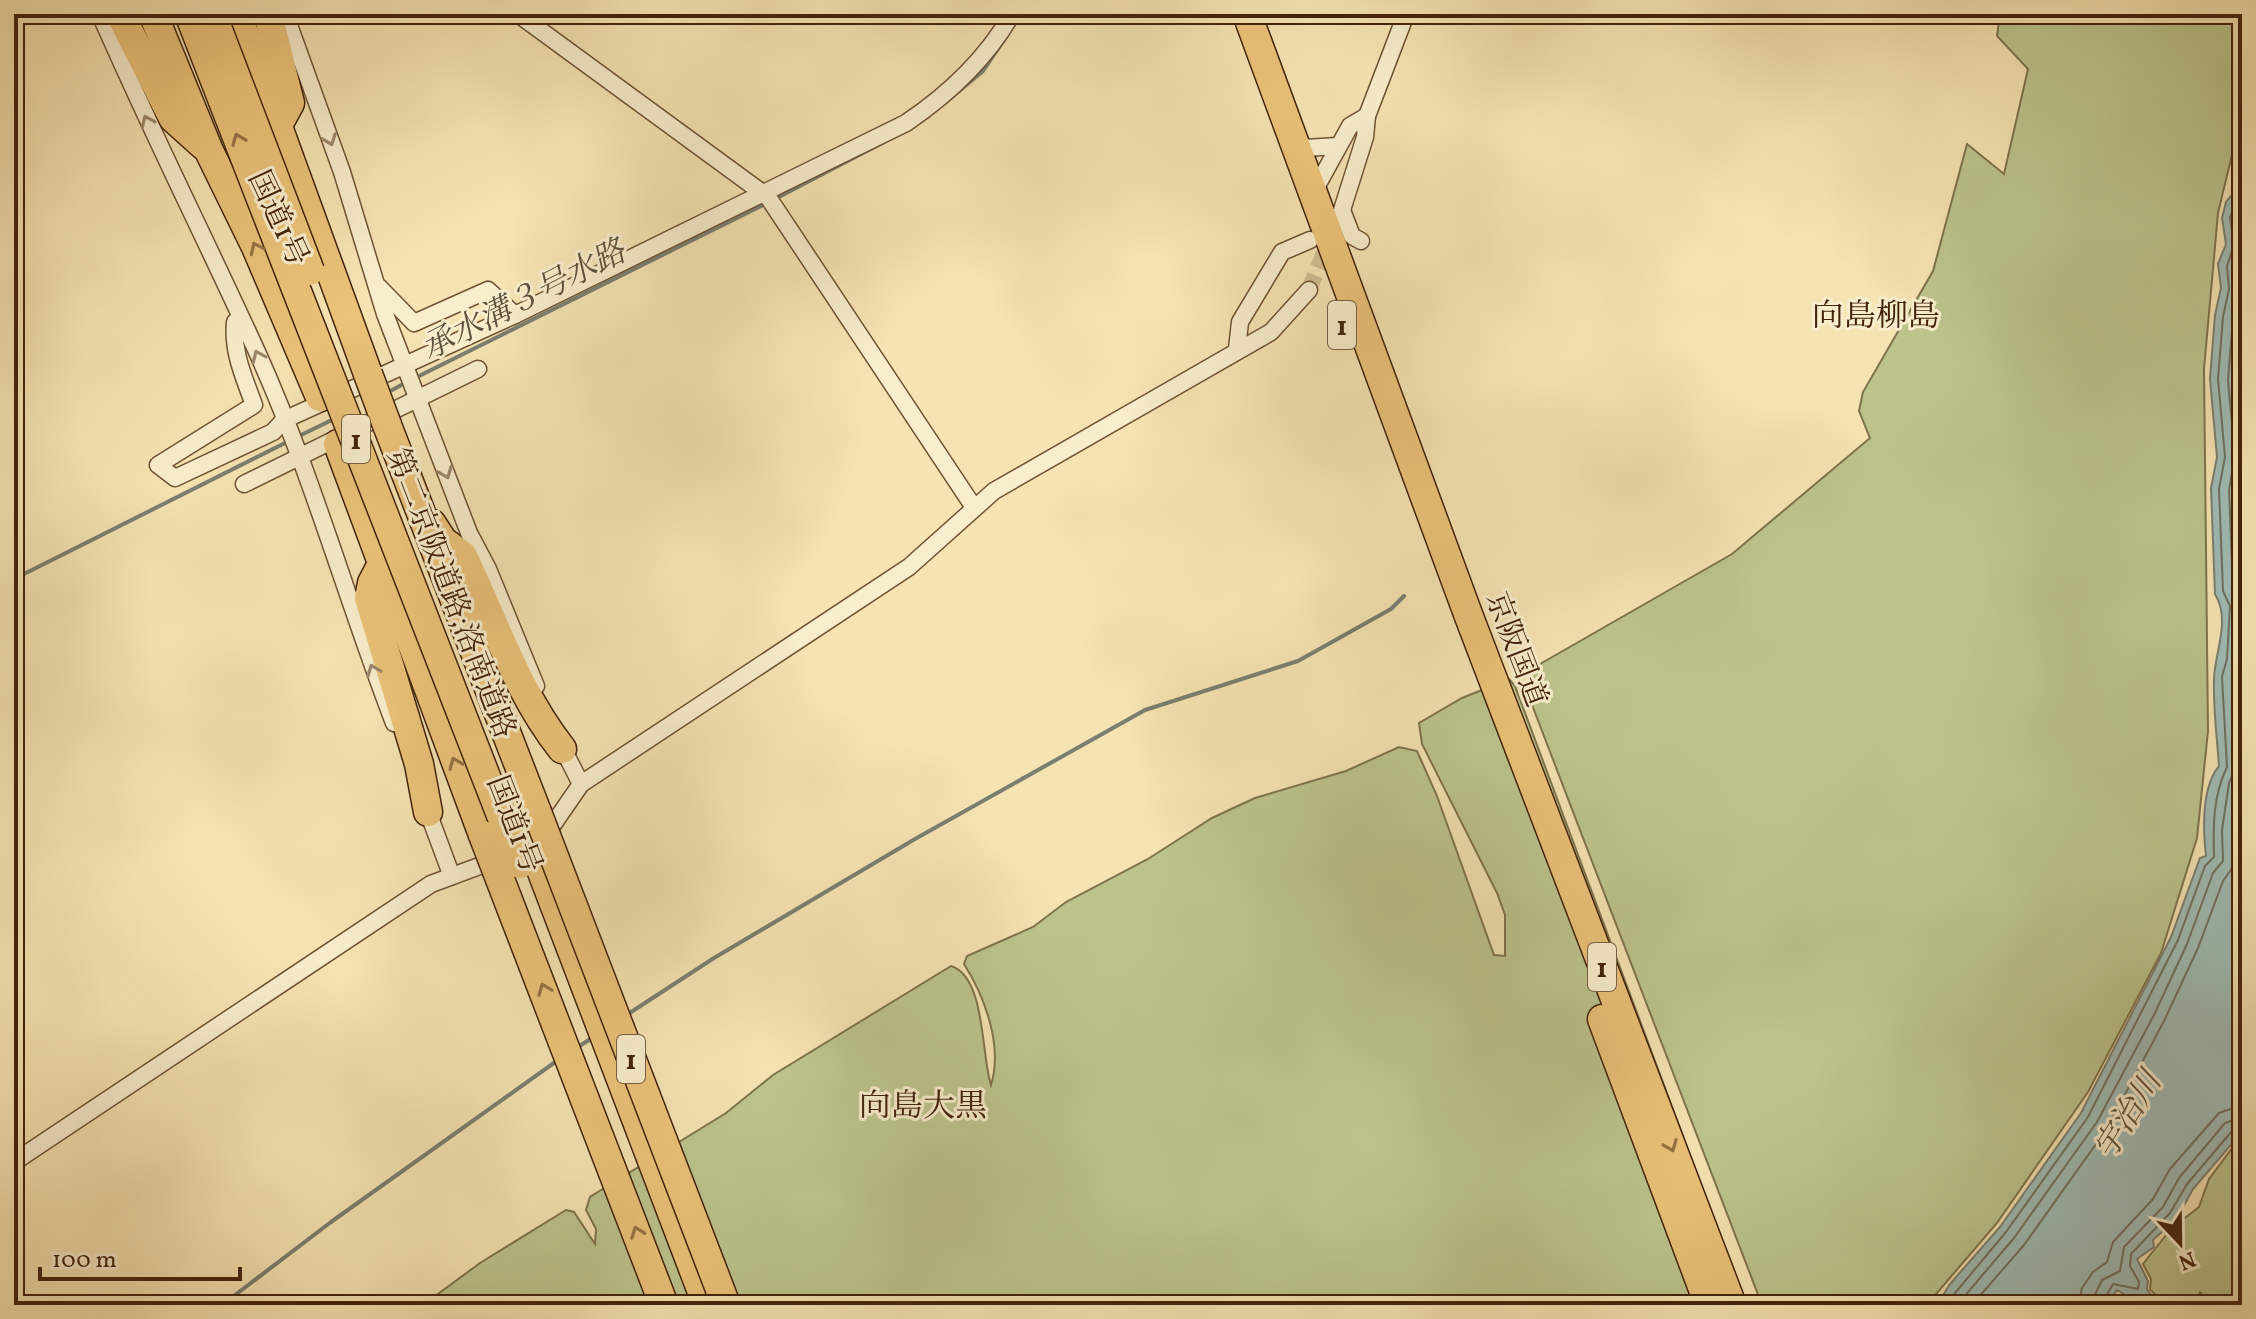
<svg xmlns="http://www.w3.org/2000/svg" width="2256" height="1319" viewBox="0 0 2256 1319" font-family="Vollkorn,'Noto Serif JP',serif">
	<rect width="100%" height="100%" fill="#f5e3b1"/>
	<filter id="stains"><feTurbulence type="fractalNoise" baseFrequency=".0025" numOctaves="4"/><feColorMatrix values="0 0 0 0 .2 0 0 0 0 .09 0 0 0 0 .02 0 0 0 .5 -.17"/></filter>
	<radialGradient id="worn" r=".72"><stop offset=".6" stop-color="#630" stop-opacity="0"/><stop offset="1" stop-color="#630" stop-opacity=".3"/></radialGradient>
	<g fill="#bcc48c" stroke="#7f744c" stroke-width="2">
		<path d="M 2000,14 L 2242,14 L 2242,113 L 2218,213 L 2204,369 L 2208,731 L 2197,838 L 2161,953 L 2088,1092 L 1997,1223 L 1930,1301 L 1930,1305 L 1762,1305 L 1529,697 L 1533,668 L 1732,554 L 1870,438 L 1859,411 L 1863,392 L 1933,271 L 1967,144 L 2004,174 L 2028,69 L 1997,36 Z"/>
		<path d="M 1509,679 L 1515,686 L 1746,1305 L 423,1305 L 480,1263 L 566,1210 L 574,1212 L 595,1244 L 596,1229 L 586,1210 L 590,1197 L 726,1113 L 773,1075 L 951,966 C 986,977 981,1056 991,1085 C 1003,1046 985,997 964,964 L 967,956 L 1033,927 L 1066,902 L 1148,859 L 1212,818 L 1255,798 L 1346,771 L 1399,747 L 1417,751 L 1437,796 L 1494,955 L 1505,956 L 1505,915 L 1497,893 L 1422,744 L 1419,723 L 1462,698 Z"/>
		<path d="M 2242,1135 L 2242,1303 L 2215,1305 L 2200,1292 L 2197,1303 L 2164,1305 L 2150,1289 L 2151,1279 L 2143,1264 L 2171,1229 L 2199,1207 L 2209,1179 Z"/>
	</g>
	<path fill="#9fbcb5" stroke="#7a7f71" stroke-width="2" d="M 2242,131 L 2242,1132 L 2193,1189 L 2177,1218 L 2153,1240 L 2154,1247 L 2137,1259 L 2148,1281 L 2147,1289 L 2158,1305 L 2142,1305 L 2117,1290 L 2106,1305 L 1937,1305 L 1950,1284 L 2000,1227 L 2081,1113 L 2171,937 L 2200,858 L 2206,856 C 2203,829 2201,788 2219,766 C 2217,737 2213,708 2214,679 C 2215,651 2231,620 2215,594 L 2211,488 L 2217,457 L 2210,379 L 2215,315 L 2221,288 L 2218,264 L 2226,244 L 2222,218 L 2226,202 L 2234,192 L 2232,174 Z"/>
	<g fill="none" stroke-linecap="round" stroke-linejoin="round">
		<g stroke="#707060" stroke-width="2">
			<path d="M 1945,1305 L 2006,1232 L 2088,1117 L 2178,940 L 2205,866 L 2214,857 C 2213,825 2213,796 2227,767 L 2222,677 L 2227,659 L 2230,606 L 2223,591 L 2219,489 L 2225,457 L 2218,379 L 2223,317 L 2229,289 L 2227,266 L 2234,245 L 2230,217 L 2241,195 L 2242,167"/>
			<path d="M 1957,1305 L 2014,1238 L 2097,1122 L 2154,1015 L 2187,944 L 2213,873 L 2223,861 L 2222,830 L 2229,783 L 2237,766 L 2232,678 L 2237,660 L 2240,606 L 2233,588 L 2229,490 L 2235,456 L 2228,380 L 2233,318 L 2239,290 L 2237,267 L 2242,254"/>
			<path d="M 1972,1305 L 2024,1245 L 2106,1130 L 2164,1021 L 2198,948 L 2223,881 L 2235,864 L 2234,830 L 2242,785"/>
			<path d="M 2078,1305 L 2082,1288 L 2093,1272 L 2107,1262 L 2113,1242 L 2153,1199 L 2170,1169 L 2219,1113 L 2242,1105"/>
			<path d="M 2090,1305 L 2102,1280 L 2120,1271 L 2124,1247 L 2163,1207 L 2179,1178 L 2225,1123 L 2242,1117"/>
			<path d="M 2101,1305 L 2113,1284 L 2138,1289 L 2139,1282 L 2130,1266 L 2131,1254 L 2170,1213 L 2187,1184 L 2232,1131 L 2242,1127"/>
		</g>
		<g stroke="#7a7f71" stroke-width="4">
			<path d="M 945,103 L 983,71 L 1004,40"/>
			<path d="M 775,199 L 884,142"/>
			<path d="M 413,379 L 767,203"/>
			<path d="M 385,394 L 405,383"/>
			<path d="M 299,436 L 334,419"/>
			<path d="M 14,579 L 291,440"/>
			<path d="M 625,1016 L 714,958 L 915,839 L 1145,710 L 1298,661 L 1391,609 L 1404,596"/>
			<path d="M 575,1049 L 595,1036"/>
			<path d="M 222,1305 L 331,1222 L 558,1060"/>
		</g>
		<path stroke="#d1bd90" stroke-width="16" stroke-dasharray="16 8" stroke-linecap="butt" d="M 1309,290 L 1330,238"/>
		<defs>
			<g id="street">
				<path d="M 100,14 C 150,129 206,240 258,354 C 312,474 347,601 394,723"/>
				<path d="M 285,14 L 342,172 L 385,314 L 469,533 L 488,569 L 536,686"/>
				<path d="M 518,14 L 768,197 L 973,506"/>
				<path d="M 1294,138 L 1306,148 L 1337,146"/>
				<path d="M 1312,195 L 1350,126 L 1367,116"/>
				<path d="M 1361,241 L 1352,236 L 1342,210 L 1365,137 L 1367,116 L 1406,14"/>
				<path d="M 379,287 L 414,323 L 488,290 L 515,315"/>
				<path d="M 240,318 L 235,322 C 232,352 244,377 254,405 L 158,465 L 175,478 L 273,432 L 284,420 L 515,315 L 906,123 C 949,94 986,59 1012,14"/>
				<path d="M 1237,349 L 1240,322 L 1282,252 L 1310,240"/>
				<path d="M 244,484 L 478,369"/>
				<path d="M 559,741 L 581,784"/>
				<path d="M 425,804 L 451,874"/>
				<path d="M 14,1162 L 431,884 L 509,855 L 552,826 L 581,784 L 909,567 L 994,491 L 1271,332 L 1309,290"/>
			</g>
			<g id="highway">
				<path d="M 120,14 L 173,118 L 203,145"/>
				<path d="M 153,14 L 209,151 L 256,247 L 320,397"/>
				<path d="M 237,14 L 368,374"/>
				<path d="M 268,14 L 290,103 L 278,125"/>
				<path d="M 1247,14 L 1468,614 L 1732,1305"/>
				<path d="M 387,425 L 537,812"/>
				<path d="M 338,444 L 483,835"/>
				<path d="M 432,524 L 443,541 L 463,556 C 494,621 517,692 562,749"/>
				<path d="M 383,562 L 372,583 L 369,598 L 419,764 L 428,812"/>
				<path d="M 537,859 L 707,1305"/>
				<path d="M 1602,1019 L 1709,1305"/>
			</g>
		</defs>
		<use href="#street" stroke="#6f5334" stroke-width="19"/>
		<use href="#highway" stroke="#42230b" stroke-width="31"/>
		<use href="#street" stroke="#f8edcc" stroke-width="16"/>
		<use href="#highway" stroke="#eac278" stroke-width="28"/>
		<defs>
			<g id="highway-bridge">
				<path d="M 189,14 L 520,864"/>
				<path d="M 212,14 L 310,271"/>
				<path d="M 368,374 L 387,425"/>
				<path d="M 537,812 L 726,1305"/>
				<path d="M 483,835 L 664,1305"/>
			</g>
		</defs>
		<use href="#highway-bridge" stroke="#42230b" stroke-width="31" stroke-linecap="butt"/>
		<use href="#highway-bridge" stroke="#eac278" stroke-width="28"/>
	</g>
	<defs><path id="oneway-chevron" d="M-2-3.5L2.5 0L-2 3.5" fill="none" stroke-width="1.6" stroke-linecap="round" stroke-linejoin="round" transform="scale(2)"/></defs>
	<g stroke="#9d886c">
		<use href="#oneway-chevron" transform="translate(147 121) rotate(-114)"/>
		<use href="#oneway-chevron" transform="translate(330 140) rotate(70)"/>
		<use href="#oneway-chevron" transform="translate(258 356) rotate(-114)"/>
		<use href="#oneway-chevron" transform="translate(446 473) rotate(69)"/>
		<use href="#oneway-chevron" transform="translate(373 670) rotate(-111)"/>
	</g>
	<g stroke="#967242">
		<use href="#oneway-chevron" transform="translate(238 139) rotate(-111)"/>
		<use href="#oneway-chevron" transform="translate(256 248) rotate(-115)"/>
		<use href="#oneway-chevron" transform="translate(455 763) rotate(-112)"/>
		<use href="#oneway-chevron" transform="translate(544 989) rotate(-111)"/>
		<use href="#oneway-chevron" transform="translate(1671 1146) rotate(69)"/>
		<use href="#oneway-chevron" transform="translate(637 1232) rotate(-110)"/>
	</g>
	<g text-anchor="middle" stroke-width="6" stroke-linejoin="round" paint-order="stroke">
		<g fill="#f8edcc" stroke="#796045" stroke-width="2">
			<rect x="1328" y="301" width="28" height="48" rx="6"/>
			<rect x="342" y="415" width="28" height="48" rx="6"/>
			<rect x="1588" y="943" width="28" height="48" rx="6"/>
			<rect x="617" y="1035" width="28" height="48" rx="6"/>
		</g>
		<g font-size="28" font-weight="bold" fill="#42230b">
			<text x="1342" y="335">1</text>
			<text x="356" y="449">1</text>
			<text x="1602" y="977">1</text>
			<text x="631" y="1069">1</text>
		</g>
		<g font-size="30" fill="#42230b" stroke="#f8edcc">
			<text transform="translate(279 218) rotate(65)" y="10">国道1号</text>
			<text transform="translate(452 593) rotate(69)" y="10">第二京阪道路;洛南道路</text>
			<text transform="translate(1517 649) rotate(69)" y="10">京阪国道</text>
			<text transform="translate(515 824) rotate(69)" y="10">国道1号</text>
		</g>
		<g font-size="32" font-style="italic" fill="#5e513e" stroke="#f8edcc">
			<text transform="translate(523 299) rotate(-27)" y="11">承水溝３号水路</text>
			<text transform="translate(2127 1115) rotate(-58)" y="11">宇治川</text>
		</g>
		<g font-size="32" fill="#42230b" stroke="#f8edcc">
			<text x="1876" y="326">向島柳島</text>
			<text x="923" y="1116">向島大黒</text>
		</g>
	</g>
	<rect width="2256" height="1319" fill="none" stroke="#f5e3b1" stroke-width="48"/>
	<rect x="16" y="16" width="2224" height="1287" fill="none" stroke="#42230b" stroke-width="4"/>
	<rect x="24" y="24" width="2208" height="1271" fill="none" stroke="#42230b" stroke-width="2"/>
	<g transform="translate(2180 1243) rotate(158)" stroke="#f8edcc" stroke-width="6" paint-order="stroke">
	<path d="M0-6L14 30L0 20L-14 30Z" fill="#42230b"/>
	<text y="-12" font-size="22" font-weight="bold" text-anchor="middle" fill="#42230b">N</text>
	</g>
	<path d="M40 1267v12h200v-12" fill="none" stroke="#42230b" stroke-width="4"/>
	<text x="52" y="1267" font-size="24" fill="#42230b" stroke="#f8edcc" stroke-width="6" paint-order="stroke">100 m</text>
	<rect width="100%" height="100%" filter="url(#stains)"/>
	<rect width="100%" height="100%" fill="url(#worn)"/>
</svg>
